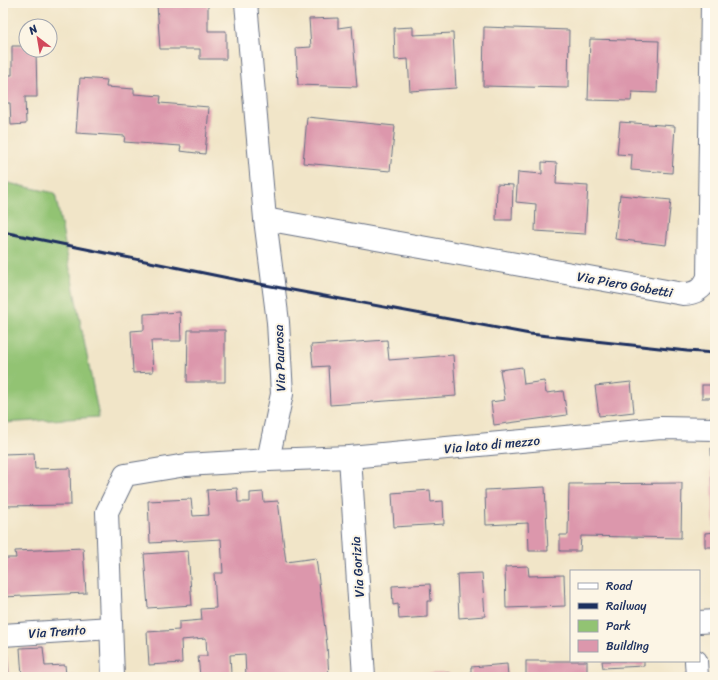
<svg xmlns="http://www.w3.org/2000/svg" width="718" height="680" viewBox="0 0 718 680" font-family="Sriracha,sans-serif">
	<rect width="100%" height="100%" fill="#fcf5e5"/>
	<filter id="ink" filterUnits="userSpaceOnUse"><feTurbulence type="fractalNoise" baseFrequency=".025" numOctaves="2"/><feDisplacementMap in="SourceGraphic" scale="8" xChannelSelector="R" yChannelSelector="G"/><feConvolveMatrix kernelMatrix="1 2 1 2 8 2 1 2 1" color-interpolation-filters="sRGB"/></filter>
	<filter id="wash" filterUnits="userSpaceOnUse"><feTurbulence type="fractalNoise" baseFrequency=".012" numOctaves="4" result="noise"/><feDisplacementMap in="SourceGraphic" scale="16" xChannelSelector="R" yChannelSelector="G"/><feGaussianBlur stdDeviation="0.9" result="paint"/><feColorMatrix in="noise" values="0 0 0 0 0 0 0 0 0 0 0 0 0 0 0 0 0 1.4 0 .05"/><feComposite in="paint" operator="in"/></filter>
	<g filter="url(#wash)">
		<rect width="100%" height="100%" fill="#f1e5c8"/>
		<path fill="#92c373" stroke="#567968" d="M 3,182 L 55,193 L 99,417 L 3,423 Z"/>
		<g id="blocks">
			<g fill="#dc97ac">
				<path d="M 157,4 L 208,4 L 208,31 L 226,31 L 226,59 L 200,59 L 200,49 L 160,49 Z"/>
				<path d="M 338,18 L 338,28 L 352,26 L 357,87 L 298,85 L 296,48 L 311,47 L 309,19 Z"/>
				<path d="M 413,27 L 413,35 L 453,33 L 456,88 L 410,91 L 408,59 L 395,60 L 394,28 Z"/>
				<path d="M 484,27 L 569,30 L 568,88 L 483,86 Z"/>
				<path d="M 3,32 L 4,32 L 5,50 L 3,50 Z"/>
				<path d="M 590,39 L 659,41 L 657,93 L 632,92 L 631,101 L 588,100 Z"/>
				<path d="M 12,46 L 26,46 L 26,50 L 36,50 L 37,97 L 25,97 L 26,124 L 11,125 L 10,103 L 3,103 L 3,75 L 12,75 Z"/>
				<path d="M 80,78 L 107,80 L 106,87 L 134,89 L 134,94 L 161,96 L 160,103 L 209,107 L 205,154 L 180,151 L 181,146 L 124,142 L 125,136 L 76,133 Z"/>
				<path d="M 307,117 L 395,126 L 390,171 L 303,163 Z"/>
				<path d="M 620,122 L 675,126 L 672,173 L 631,170 L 632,155 L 617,154 Z"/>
				<path d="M 542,162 L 557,163 L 556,184 L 588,186 L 585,234 L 535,231 L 536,204 L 516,202 L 518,172 L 542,174 Z"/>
				<path d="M 497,184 L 513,185 L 512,220 L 496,220 Z"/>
				<path d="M 620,195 L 671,200 L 666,245 L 615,239 Z"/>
				<path d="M 180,312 L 181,341 L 151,341 L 153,372 L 133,373 L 131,331 L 144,330 L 144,314 Z"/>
				<path d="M 188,330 L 225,330 L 225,382 L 187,382 Z"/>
				<path d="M 387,340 L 389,360 L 453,355 L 456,396 L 330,405 L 328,366 L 313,367 L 311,345 Z"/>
				<path d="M 522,367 L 524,384 L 544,381 L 546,393 L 563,391 L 567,415 L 494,425 L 491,402 L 505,400 L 500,370 Z"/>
				<path d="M 631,382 L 634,412 L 599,416 L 595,386 Z"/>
				<rect x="702" y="385" width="13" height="13"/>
				<path d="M 711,448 L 715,448 L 715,531 L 714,531 Z"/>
				<path d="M 34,453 L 35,469 L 70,468 L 71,505 L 3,506 L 3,454 Z"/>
				<path d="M 682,483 L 681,538 L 581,536 L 580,551 L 560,551 L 560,535 L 568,535 L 569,484 Z"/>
				<path d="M 545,487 L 548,551 L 529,551 L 528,523 L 486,525 L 485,490 Z"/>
				<path d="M 237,488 L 238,502 L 250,502 L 250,493 L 263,492 L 264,502 L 278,501 L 286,562 L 316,558 L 327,645 L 329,677 L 246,677 L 245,654 L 230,655 L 231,674 L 200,676 L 198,656 L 207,656 L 206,638 L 181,640 L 182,663 L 149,665 L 147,632 L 179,630 L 179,622 L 202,620 L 201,609 L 216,608 L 214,573 L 223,573 L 221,539 L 150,543 L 148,501 L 191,499 L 193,516 L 209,515 L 207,490 Z"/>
				<path d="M 430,490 L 431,502 L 443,501 L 444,524 L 394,527 L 392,493 Z"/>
				<path d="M 715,532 L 715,547 L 705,547 L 705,533 Z"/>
				<path d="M 83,548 L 86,593 L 3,597 L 3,558 L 16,558 L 15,551 Z"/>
				<path d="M 188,551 L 192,605 L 148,608 L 144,554 Z"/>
				<path d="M 528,566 L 529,576 L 564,575 L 565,606 L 506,608 L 505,567 Z"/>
				<path d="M 482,573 L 485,616 L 459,618 L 457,574 Z"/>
				<path d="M 430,584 L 431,601 L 427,601 L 427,617 L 399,619 L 398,604 L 393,605 L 392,586 Z"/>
				<path d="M 43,647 L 45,666 L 65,665 L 66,675 L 75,675 L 75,677 L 22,677 L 20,648 Z"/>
				<path d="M 7,656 L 9,677 L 3,677 L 3,657 Z"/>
				<rect x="526" y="661" width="61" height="16"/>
				<path d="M 602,661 L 644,661 L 644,666 L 603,668 Z"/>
				<path d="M 507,664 L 508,677 L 471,677 L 471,667 Z"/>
				<path d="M 449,673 L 450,677 L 396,677 L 396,675 Z"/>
			</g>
		</g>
	</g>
	<g filter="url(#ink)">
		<use href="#blocks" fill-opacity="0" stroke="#666f83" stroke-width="1"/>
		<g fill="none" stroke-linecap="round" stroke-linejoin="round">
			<defs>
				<g id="minor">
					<path d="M 265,219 L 683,294 C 696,294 703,289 708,277 L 712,3"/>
					<path d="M 350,457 L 364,677"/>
					<path d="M 268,460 L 350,457 L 661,428 L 715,429"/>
					<path d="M 699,622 L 715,621"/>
					<path d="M 3,635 L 111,628"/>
					<path d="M 696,661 L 697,677"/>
					<path d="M 113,677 L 107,512 L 125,475 L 186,465 L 268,460 L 282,394 L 278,322 L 265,219 L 246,3"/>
				</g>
			</defs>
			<use href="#minor" stroke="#666f83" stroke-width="24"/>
			<use href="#minor" stroke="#fff" stroke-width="22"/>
			<path stroke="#1b2f5e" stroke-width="3" d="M 3,232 L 238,280 L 530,334 L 687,351 L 715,353"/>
		</g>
	</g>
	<g text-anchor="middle" stroke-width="4" stroke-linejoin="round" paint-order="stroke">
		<g font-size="13" fill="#1b2f5e" stroke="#fcf5e5">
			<text transform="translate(625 284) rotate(10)" y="5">Via Piero Gobetti</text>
			<text transform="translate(279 358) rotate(-92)" y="5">Via Paurosa</text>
			<text transform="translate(492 444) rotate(-5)" y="5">Via lato di mezzo</text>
			<text transform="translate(357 567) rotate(-94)" y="5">Via Gorizia</text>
			<text transform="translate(57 631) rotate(-4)" y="5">Via Trento</text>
		</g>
	</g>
	<rect width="718" height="680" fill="none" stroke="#fcf5e5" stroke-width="16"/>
	<rect x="570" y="570" width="130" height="92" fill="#fcf5e5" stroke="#a2a6af"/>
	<rect x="578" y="583" width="20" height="6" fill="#ffffff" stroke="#a2a6af"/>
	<text x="606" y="590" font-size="12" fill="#1b2f5e">Road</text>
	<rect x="578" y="603" width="20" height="6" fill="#1b2f5e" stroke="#a2a6af"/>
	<text x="606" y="610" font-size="12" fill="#1b2f5e">Railway</text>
	<rect x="578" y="620" width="20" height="12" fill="#92c373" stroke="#a2a6af"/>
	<text x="606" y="630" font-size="12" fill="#1b2f5e">Park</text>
	<rect x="578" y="640" width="20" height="12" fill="#dc97ac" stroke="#a2a6af"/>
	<text x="606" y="650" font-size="12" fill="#1b2f5e">Building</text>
	<g transform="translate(38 38) rotate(329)"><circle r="19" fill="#fcf5e5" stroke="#a2a6af"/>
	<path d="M0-3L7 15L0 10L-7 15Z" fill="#d1495b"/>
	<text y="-6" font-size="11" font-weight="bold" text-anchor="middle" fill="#1b2f5e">N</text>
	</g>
</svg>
